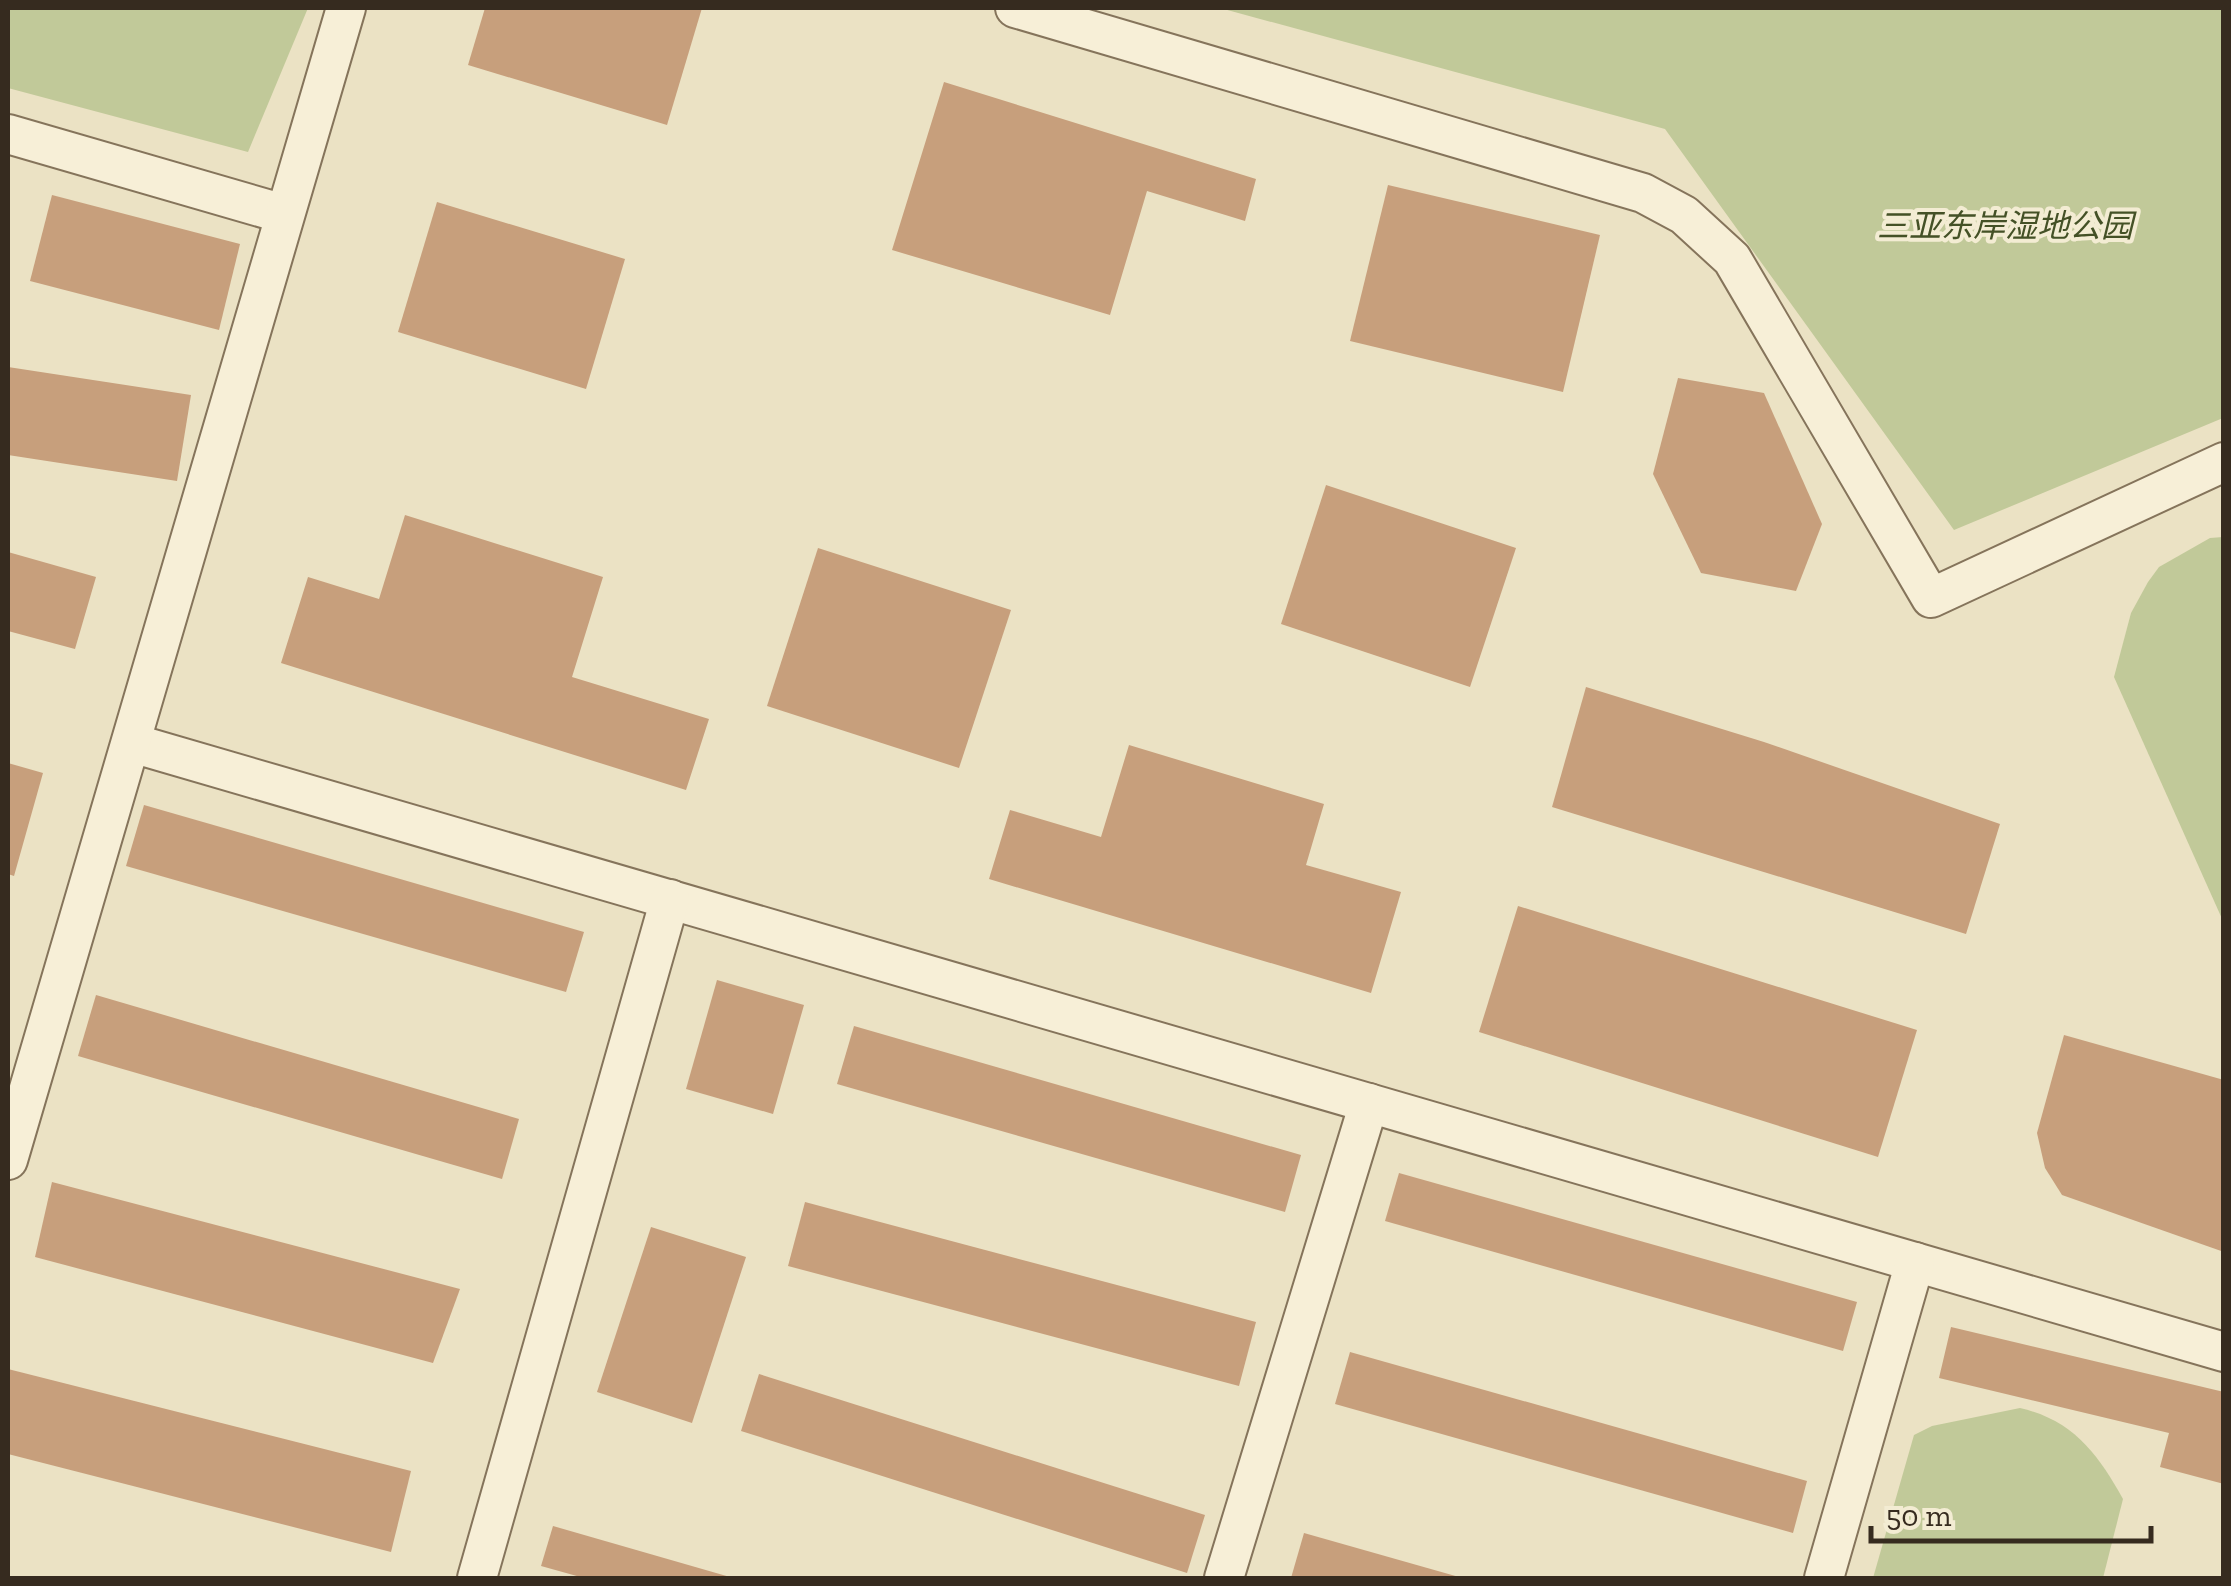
<svg xmlns="http://www.w3.org/2000/svg" width="2231" height="1586" viewBox="0 0 2231 1586" font-family="'Zilla Slab','Noto Sans SC',serif">
	<rect width="100%" height="100%" fill="#ebe2c4"/>
	<g fill="#c1c999">
		<path d="M 8,8 L 308,8 L 248,152 L 8,88 Z"/>
		<path d="M 1220,8 L 2223,8 L 2223,418 L 1954,530 L 1665,129 Z"/>
		<path d="M 2223,537 L 2224,537 L 2223,921 L 2114,677 L 2131,613 L 2148,582 L 2159,567 L 2210,538 Z"/>
		<path d="M 2020,1408 C 2073,1420 2098,1454 2123,1499 L 2103,1578 L 1873,1578 L 1914,1435 L 1932,1426 Z"/>
	</g>
	<g fill="#c79f7c">
		<path d="M 485,8 L 702,8 L 667,125 L 468,65 Z"/>
		<path d="M 944,82 L 1256,179 L 1245,221 L 1147,191 L 1110,315 L 892,250 Z"/>
		<path d="M 1388,185 L 1600,235 L 1563,392 L 1350,341 Z"/>
		<path d="M 52,195 L 240,244 L 219,330 L 30,281 Z"/>
		<path d="M 437,202 L 625,259 L 586,389 L 398,332 Z"/>
		<path d="M 8,367 L 191,395 L 177,481 L 8,455 Z"/>
		<path d="M 1678,378 L 1764,393 L 1822,524 L 1796,591 L 1701,573 L 1653,474 Z"/>
		<path d="M 1326,485 L 1516,548 L 1470,687 L 1281,624 Z"/>
		<path d="M 405,515 L 603,577 L 572,677 L 709,719 L 686,790 L 281,663 L 308,577 L 379,599 Z"/>
		<path d="M 818,548 L 1011,610 L 959,768 L 767,706 Z"/>
		<path d="M 8,552 L 96,577 L 75,649 L 8,631 Z"/>
		<path d="M 1586,687 L 1764,742 L 2000,824 L 1966,934 L 1552,807 Z"/>
		<path d="M 1129,745 L 1324,804 L 1306,865 L 1401,892 L 1371,993 L 989,879 L 1010,810 L 1101,837 Z"/>
		<path d="M 8,763 L 43,773 L 14,876 L 8,874 Z"/>
		<path d="M 144,805 L 584,932 L 566,992 L 126,866 Z"/>
		<path d="M 1518,906 L 1917,1030 L 1878,1157 L 1479,1032 Z"/>
		<path d="M 717,980 L 804,1005 L 773,1114 L 686,1089 Z"/>
		<path d="M 96,995 L 519,1119 L 502,1179 L 78,1056 Z"/>
		<path d="M 854,1026 L 1301,1155 L 1285,1212 L 837,1084 Z"/>
		<path d="M 2064,1035 L 2224,1080 L 2224,1252 L 2062,1195 L 2045,1168 L 2037,1133 Z"/>
		<path d="M 1399,1173 L 1857,1302 L 1843,1351 L 1385,1221 Z"/>
		<path d="M 52,1182 L 460,1289 L 433,1363 L 35,1257 Z"/>
		<path d="M 805,1202 L 1256,1322 L 1239,1386 L 788,1266 Z"/>
		<path d="M 651,1227 L 746,1257 L 692,1423 L 597,1392 Z"/>
		<path d="M 1951,1327 L 2224,1392 L 2224,1484 L 2160,1467 L 2169,1433 L 1939,1378 Z"/>
		<path d="M 1350,1352 L 1807,1481 L 1793,1533 L 1335,1404 Z"/>
		<path d="M 8,1369 L 411,1471 L 391,1552 L 8,1454 Z"/>
		<path d="M 759,1374 L 1205,1515 L 1187,1573 L 741,1431 Z"/>
		<path d="M 553,1526 L 730,1577 L 730,1578 L 584,1578 L 541,1566 Z"/>
		<path d="M 1304,1533 L 1459,1577 L 1458,1578 L 1291,1578 Z"/>
	</g>
	<g fill="none" stroke-linecap="round" stroke-linejoin="round">
		<defs>
			<g id="minor">
				<path d="M 1015,8 L 1643,193 L 1684,215 L 1732,259 L 1931,598 L 2224,462"/>
				<path d="M 8,134 L 284,214"/>
				<path d="M 132,743 L 2224,1352"/>
				<path d="M 8,1160 L 346,8"/>
				<path d="M 477,1578 L 670,899"/>
				<path d="M 1224,1578 L 1369,1103"/>
				<path d="M 1824,1578 L 1915,1262"/>
			</g>
		</defs>
		<use href="#minor" stroke="#85745b" stroke-width="42"/>
		<use href="#minor" stroke="#f7efd7" stroke-width="38"/>
	</g>
	<g text-anchor="middle" stroke-width="8" stroke-linejoin="round" paint-order="stroke">
		<g font-size="32" font-style="italic" fill="#445126" stroke="#f3ecd3">
			<text x="2005" y="237">三亚东岸湿地公园</text>
		</g>
	</g>
	<rect width="2231" height="1586" fill="none" stroke="#362b1f" stroke-width="20"/>
	<path d="M1871 1526v15h280v-15" fill="none" stroke="#362b1f" stroke-width="5"/>
	<text x="1886" y="1526" font-size="30" fill="#362b1f" stroke="#f3ecd3" stroke-width="8" paint-order="stroke">50 m</text>
</svg>
